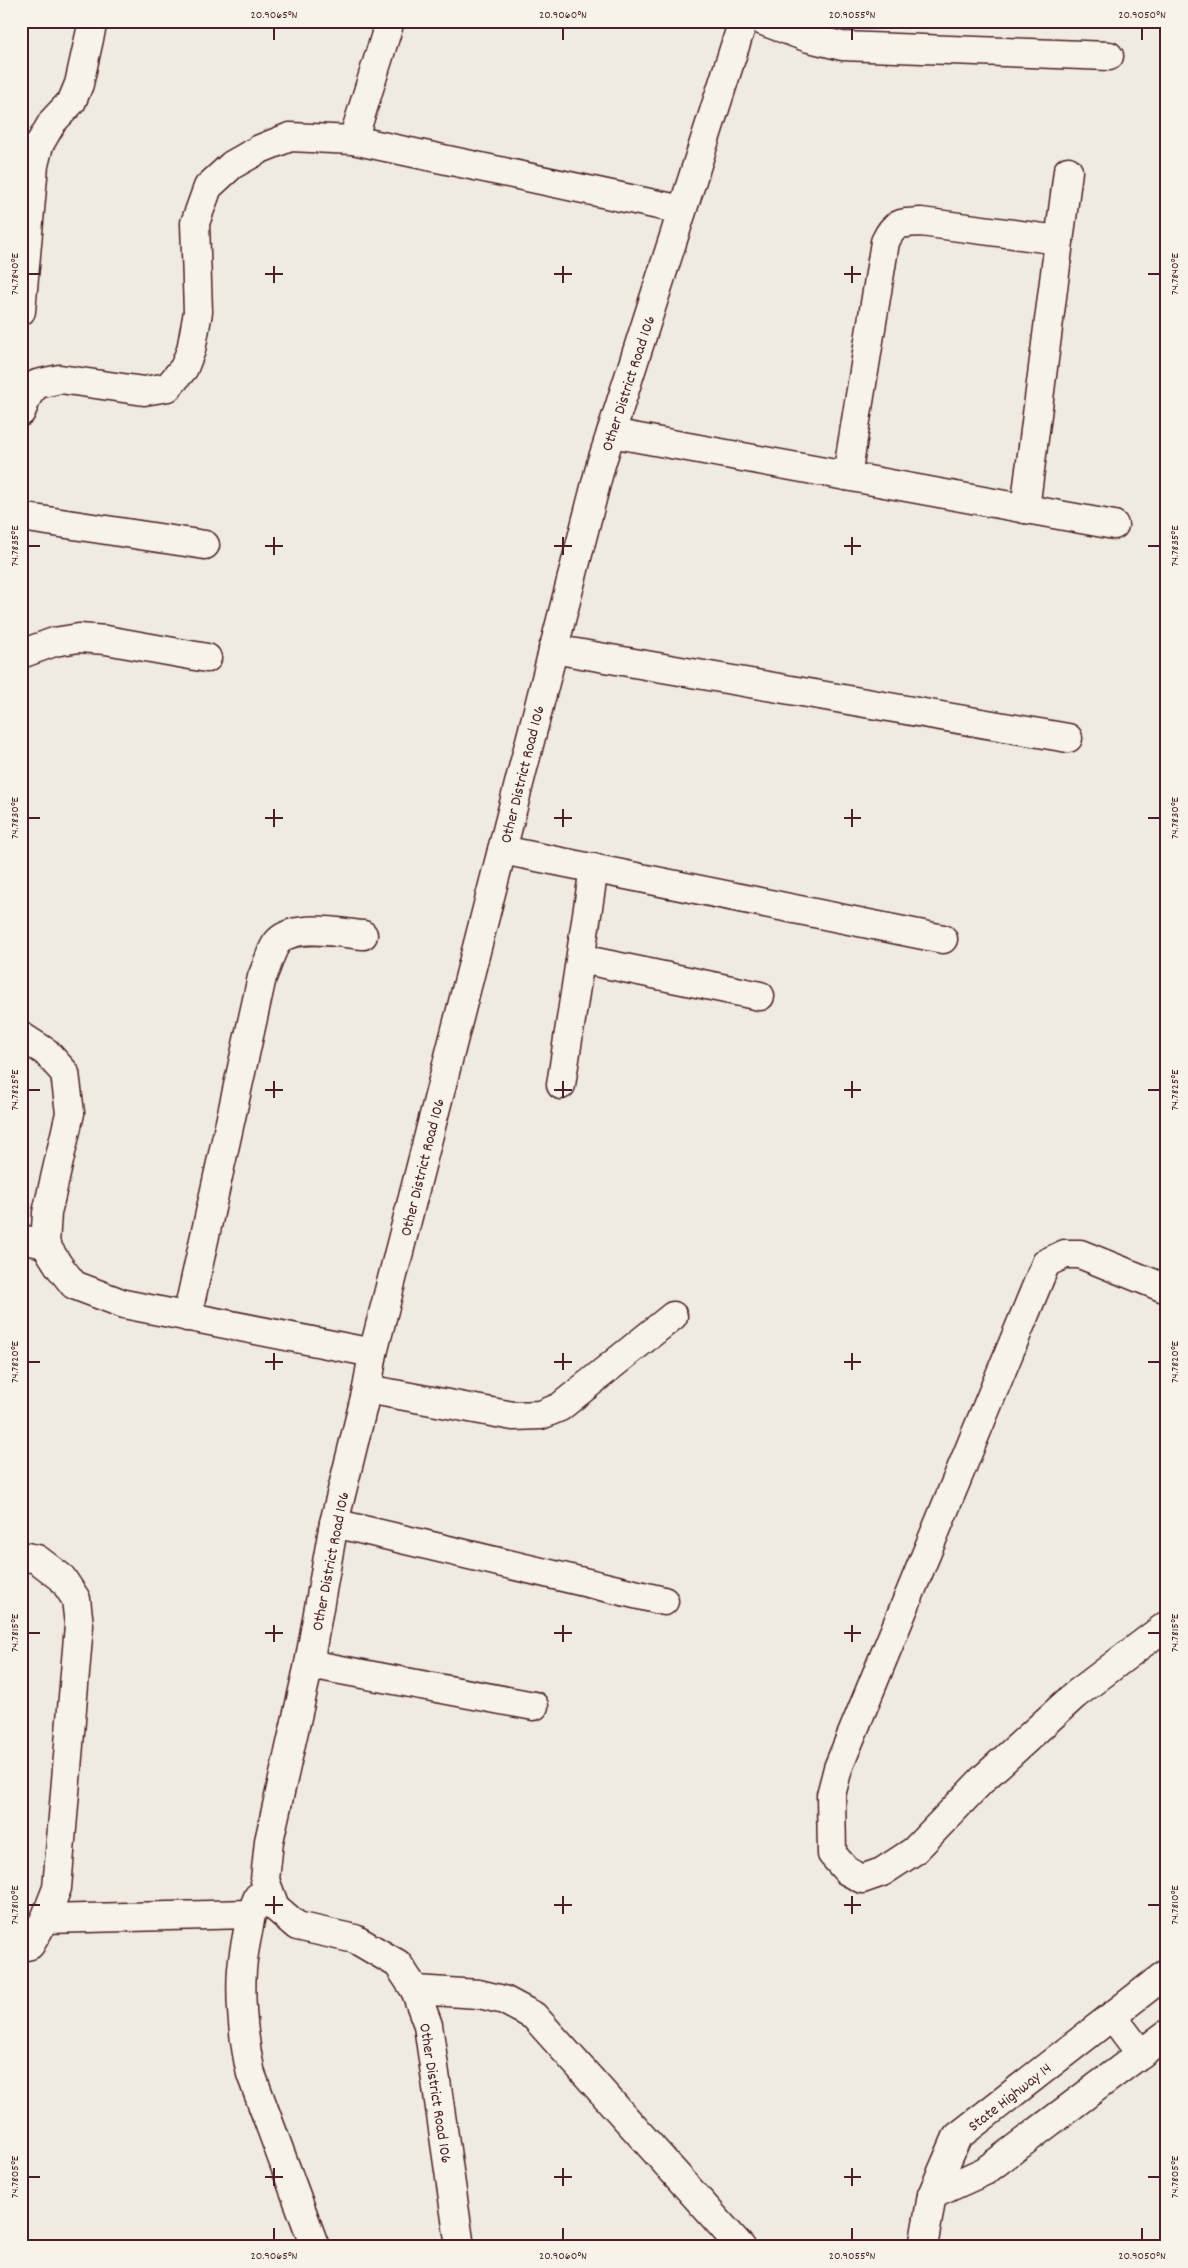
<svg xmlns="http://www.w3.org/2000/svg" width="1188" height="2268" viewBox="0 0 1188 2268" font-family="Dekko,sans-serif">
	<rect width="100%" height="100%" fill="#f0ebe0"/>
	<filter id="ink" filterUnits="userSpaceOnUse"><feTurbulence type="fractalNoise" baseFrequency=".02" numOctaves="2"/><feDisplacementMap in="SourceGraphic" scale="10" xChannelSelector="R" yChannelSelector="G"/><feConvolveMatrix kernelMatrix="1 2 1 2 8 2 1 2 1" color-interpolation-filters="sRGB"/></filter>
	<g filter="url(#ink)">
		<g fill="none" stroke-linecap="round" stroke-linejoin="round">
			<defs>
				<g id="street">
					<path d="M 763,21 L 809,38 L 842,46 L 1109,56"/>
					<path d="M 353,140 L 390,21"/>
					<path d="M 21,311 L 34,165 L 39,145 L 53,121 L 72,101 L 79,84 L 93,21"/>
					<path d="M 21,412 L 28,395 L 37,384 L 60,379 L 144,391 L 168,387 L 184,368 L 191,350 L 198,312 L 195,223 L 208,187 L 232,165 L 260,149 L 290,137 L 353,140 L 682,210"/>
					<path d="M 611,433 L 1114,525"/>
					<path d="M 847,476 L 885,242 C 894,222 901,223 921,222 L 1059,240"/>
					<path d="M 1025,509 L 1068,171"/>
					<path d="M 21,517 L 205,545"/>
					<path d="M 553,649 L 1068,738"/>
					<path d="M 21,654 L 54,642 L 79,638 L 106,640 L 207,658"/>
					<path d="M 502,850 L 943,939"/>
					<path d="M 581,959 L 760,996"/>
					<path d="M 561,1085 L 594,868"/>
					<path d="M 21,1239 L 45,1244"/>
					<path d="M 1167,1289 L 1080,1254 L 1065,1254 L 1046,1263 L 838,1768 L 831,1795 L 832,1854 L 847,1871 L 862,1879 L 882,1872 L 914,1851 L 985,1777 L 1075,1695 L 1167,1625"/>
					<path d="M 187,1317 L 262,977 C 267,967 270,953 276,944 C 291,922 341,933 363,935"/>
					<path d="M 367,1389 L 513,1416 L 541,1415 L 560,1407 L 673,1316"/>
					<path d="M 334,1523 L 664,1601"/>
					<path d="M 21,1556 L 37,1559 L 62,1578 L 76,1599 L 79,1625 L 57,1888 L 45,1919 L 30,1945 L 21,1947"/>
					<path d="M 309,1664 L 534,1706"/>
					<path d="M 251,1914 C 249,1927 246,1940 244,1953 C 238,1988 243,2039 251,2074 L 315,2247"/>
					<path d="M 45,1919 L 251,1914 L 258,1897"/>
					<path d="M 415,1990 L 479,1994 L 504,2000 L 534,2016 L 741,2247"/>
				</g>
				<g id="secondary">
					<path d="M 21,1036 L 46,1052 L 65,1073 L 70,1113 L 47,1213 L 45,1244 L 59,1266 L 74,1285 L 124,1304 L 373,1353"/>
					<path d="M 460,2247 L 428,2025 L 415,1990 L 398,1964 L 355,1939 L 297,1926 L 275,1907 L 265,1880 L 269,1841 L 309,1664 L 334,1523 L 367,1389 L 373,1353 L 601,464 L 743,21"/>
				</g>
				<g id="primary">
					<path d="M 1113,2017 L 1141,2054"/>
					<path d="M 932,2195 L 985,2171 L 1167,2034"/>
					<path d="M 923,2247 L 932,2195 L 957,2137 L 1167,1973"/>
				</g>
			</defs>
			<use href="#street" stroke="#4a1f2b" stroke-width="31"/>
			<use href="#secondary" stroke="#4a1f2b" stroke-width="31"/>
			<use href="#primary" stroke="#4a1f2b" stroke-width="31"/>
			<use href="#street" stroke="#f7f3e8" stroke-width="28"/>
			<use href="#secondary" stroke="#f7f3e8" stroke-width="28"/>
			<use href="#primary" stroke="#f7f3e8" stroke-width="28"/>
		</g>
	</g>
	<path fill="none" stroke="#4a1f2b" stroke-width="2" d="M 274,28 L 274,40M 563,28 L 563,40M 852,28 L 852,40M 1142,28 L 1142,40M 274,266 L 274,283M 563,266 L 563,283M 852,266 L 852,283M 28,274 L 40,274M 265,274 L 283,274M 554,274 L 572,274M 844,274 L 861,274M 1148,274 L 1160,274M 274,537 L 274,555M 563,537 L 563,555M 852,537 L 852,555M 28,546 L 40,546M 265,546 L 283,546M 554,546 L 572,546M 844,546 L 861,546M 1148,546 L 1160,546M 274,809 L 274,827M 563,809 L 563,827M 852,809 L 852,827M 28,818 L 40,818M 265,818 L 283,818M 554,818 L 572,818M 844,818 L 861,818M 1148,818 L 1160,818M 274,1081 L 274,1098M 563,1081 L 563,1098M 852,1081 L 852,1098M 28,1090 L 40,1090M 265,1090 L 283,1090M 554,1090 L 572,1090M 844,1090 L 861,1090M 1148,1090 L 1160,1090M 274,1353 L 274,1370M 563,1353 L 563,1370M 852,1353 L 852,1370M 28,1362 L 40,1362M 265,1362 L 283,1362M 554,1362 L 572,1362M 844,1362 L 861,1362M 1148,1362 L 1160,1362M 274,1625 L 274,1642M 563,1625 L 563,1642M 852,1625 L 852,1642M 28,1633 L 40,1633M 265,1633 L 283,1633M 554,1633 L 572,1633M 844,1633 L 861,1633M 1148,1633 L 1160,1633M 274,1896 L 274,1914M 563,1896 L 563,1914M 852,1896 L 852,1914M 28,1905 L 40,1905M 265,1905 L 283,1905M 554,1905 L 572,1905M 844,1905 L 861,1905M 1148,1905 L 1160,1905M 274,2168 L 274,2186M 563,2168 L 563,2186M 852,2168 L 852,2186M 28,2177 L 40,2177M 265,2177 L 283,2177M 554,2177 L 572,2177M 844,2177 L 861,2177M 1148,2177 L 1160,2177M 274,2228 L 274,2240M 563,2228 L 563,2240M 852,2228 L 852,2240M 1142,2228 L 1142,2240"/>
	<g text-anchor="middle" stroke-width="4" stroke-linejoin="round" paint-order="stroke">
		<g font-size="16" fill="#4a1f2b" stroke="#f7f3e8">
			<text transform="translate(627 383) rotate(-72)" y="6">Other District Road 106</text>
			<text transform="translate(521 774) rotate(-76)" y="6">Other District Road 106</text>
			<text transform="translate(421 1167) rotate(-76)" y="6">Other District Road 106</text>
			<text transform="translate(329 1561) rotate(-79)" y="6">Other District Road 106</text>
			<text transform="translate(437 2093) rotate(81)" y="6">Other District Road 106</text>
			<text transform="translate(1009 2096) rotate(-38)" y="6">State Highway 14</text>
		</g>
	</g>
	<rect width="1188" height="2268" fill="none" stroke="#f7f3e8" stroke-width="55"/>
	<rect x="28" y="28" width="1132" height="2212" fill="none" stroke="#4a1f2b" stroke-width="2"/>
	<g font-size="12" text-anchor="middle" fill="#4a1f2b">
		<text x="274" y="18">20.9065°N</text>
		<text x="563" y="18">20.9060°N</text>
		<text x="852" y="18">20.9055°N</text>
		<text x="1142" y="18">20.9050°N</text>
		<text transform="translate(1174 274) rotate(-90)" y="4">74.7840°E</text>
		<text transform="translate(14 274) rotate(-90)" y="4">74.7840°E</text>
		<text transform="translate(1174 546) rotate(-90)" y="4">74.7835°E</text>
		<text transform="translate(14 546) rotate(-90)" y="4">74.7835°E</text>
		<text transform="translate(1174 818) rotate(-90)" y="4">74.7830°E</text>
		<text transform="translate(14 818) rotate(-90)" y="4">74.7830°E</text>
		<text transform="translate(1174 1090) rotate(-90)" y="4">74.7825°E</text>
		<text transform="translate(14 1090) rotate(-90)" y="4">74.7825°E</text>
		<text transform="translate(14 1362) rotate(-90)" y="4">74.7820°E</text>
		<text transform="translate(1174 1362) rotate(-90)" y="4">74.7820°E</text>
		<text transform="translate(1174 1633) rotate(-90)" y="4">74.7815°E</text>
		<text transform="translate(14 1633) rotate(-90)" y="4">74.7815°E</text>
		<text transform="translate(14 1905) rotate(-90)" y="4">74.7810°E</text>
		<text transform="translate(1174 1905) rotate(-90)" y="4">74.7810°E</text>
		<text transform="translate(14 2177) rotate(-90)" y="4">74.7805°E</text>
		<text transform="translate(1174 2177) rotate(-90)" y="4">74.7805°E</text>
		<text x="274" y="2259">20.9065°N</text>
		<text x="563" y="2259">20.9060°N</text>
		<text x="852" y="2259">20.9055°N</text>
		<text x="1142" y="2259">20.9050°N</text>
	</g>
</svg>
